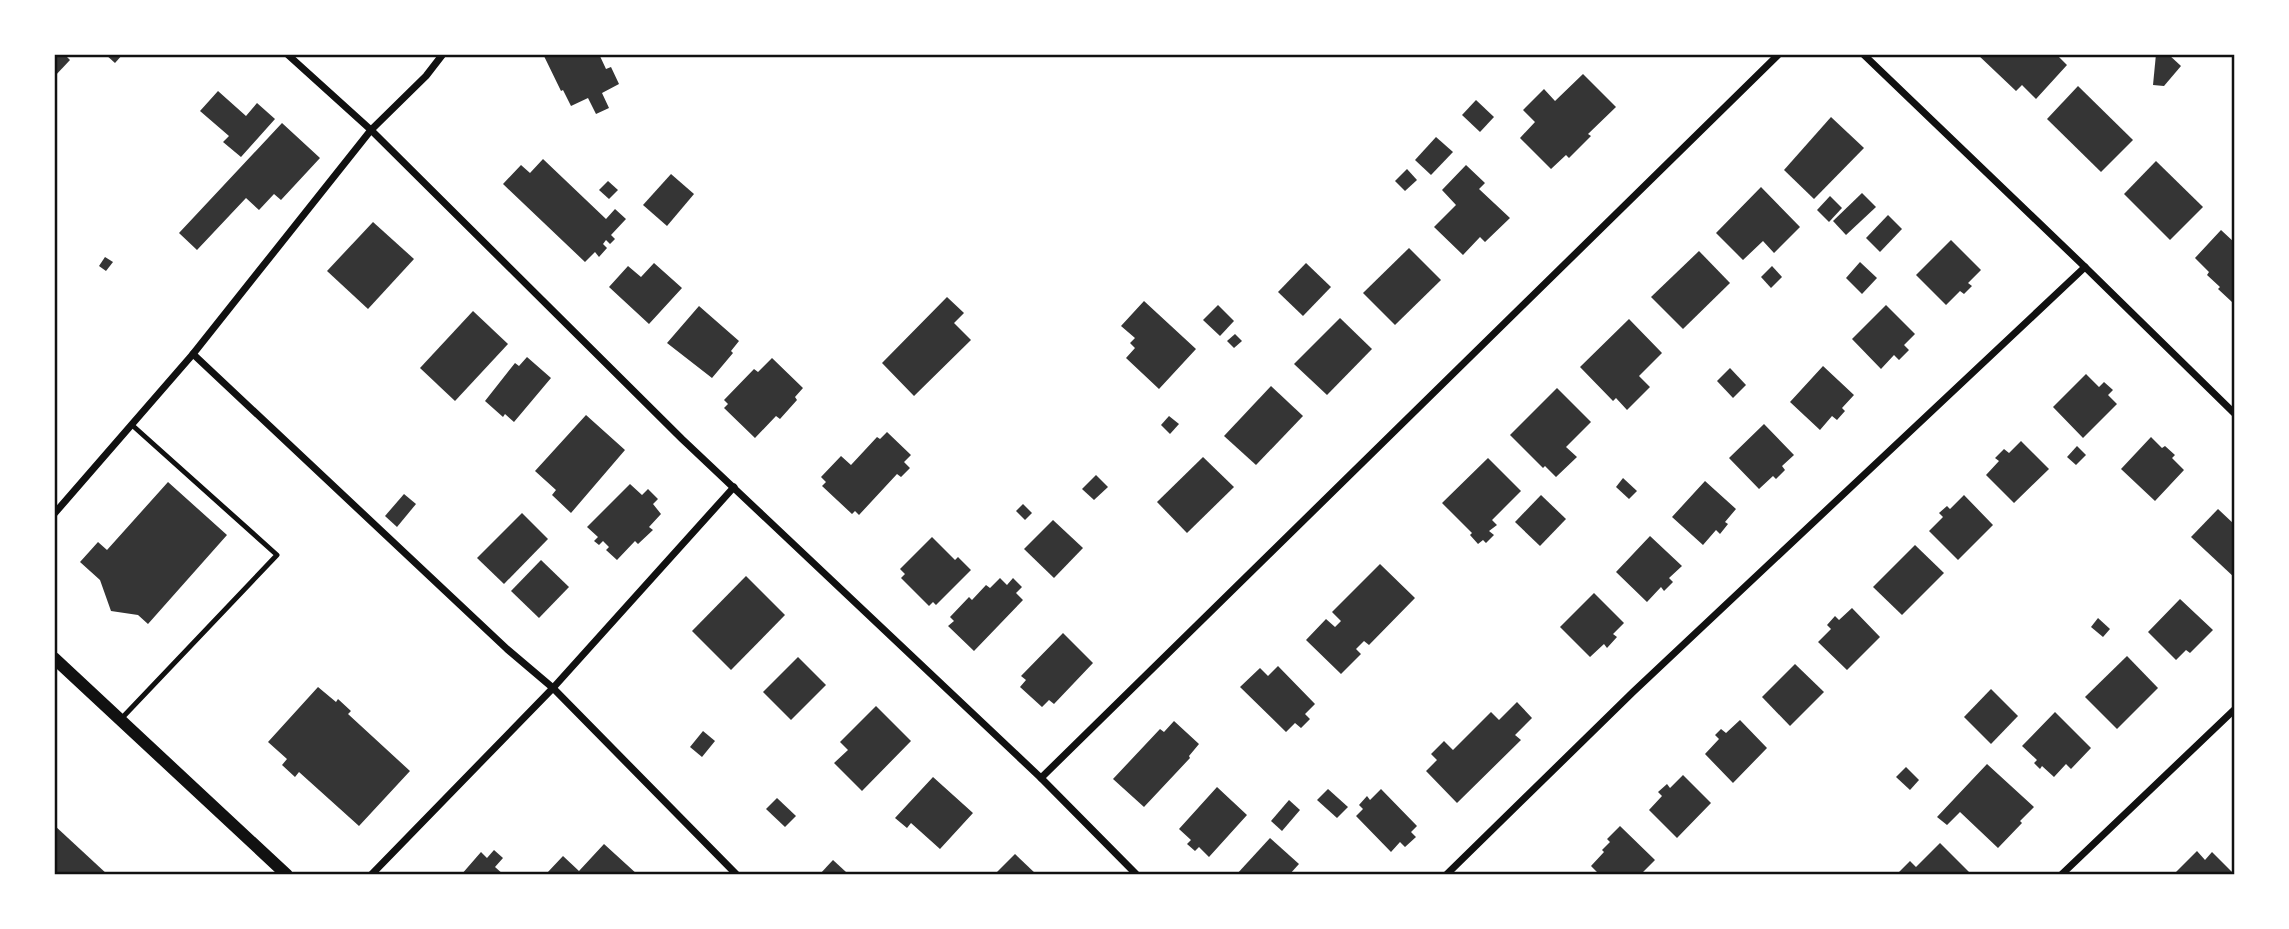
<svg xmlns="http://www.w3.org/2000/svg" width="2289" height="929" viewBox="0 0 2289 929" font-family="Literata,serif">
	<rect width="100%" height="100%" fill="#fff"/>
	<g fill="#353535">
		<path d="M 54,54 L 64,54 L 70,60 L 54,77 Z"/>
		<path d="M 105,54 L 123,54 L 115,63 Z"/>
		<path d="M 543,54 L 599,54 L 606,69 L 611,67 L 619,84 L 602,93 L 609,108 L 596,114 L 588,98 L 571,106 L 563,90 L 561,91 Z"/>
		<path d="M 1977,54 L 2056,54 L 2067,65 L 2036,99 L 2022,85 L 2016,91 Z"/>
		<path d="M 2156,54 L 2168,54 L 2181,66 L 2164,86 L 2153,85 Z"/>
		<path d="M 1583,74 L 1616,107 L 1588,134 L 1591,136 L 1569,158 L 1566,155 L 1551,169 L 1520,138 L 1535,122 L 1523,110 L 1544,89 L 1555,101 Z"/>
		<path d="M 2078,86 L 2133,140 L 2101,172 L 2047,119 Z"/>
		<path d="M 218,91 L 246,116 L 257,103 L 275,119 L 241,157 L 223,142 L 229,136 L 200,111 Z"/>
		<path d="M 1476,100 L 1494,117 L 1480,132 L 1462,115 Z"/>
		<path d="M 1831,117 L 1864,148 L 1814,199 L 1784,170 Z"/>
		<path d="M 282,123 L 320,158 L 281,200 L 274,194 L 259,210 L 246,198 L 197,250 L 179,233 Z"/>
		<path d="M 1436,137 L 1453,152 L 1431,175 L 1415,160 Z"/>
		<path d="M 543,159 L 606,219 L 615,209 L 626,219 L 611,235 L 615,239 L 610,244 L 606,240 L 603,244 L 607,248 L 599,257 L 595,252 L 585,262 L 503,184 L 521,165 L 530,173 Z"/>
		<path d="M 2156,161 L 2203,207 L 2170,240 L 2124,194 Z"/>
		<path d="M 1466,165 L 1485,183 L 1479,189 L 1510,218 L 1485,242 L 1480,237 L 1463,255 L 1434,227 L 1456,205 L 1442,190 Z"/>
		<path d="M 1407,169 L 1417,180 L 1405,191 L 1395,181 Z"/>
		<path d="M 671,174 L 694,194 L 667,226 L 643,205 Z"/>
		<path d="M 608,181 L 618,190 L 609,199 L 599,190 Z"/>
		<path d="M 1761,187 L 1800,227 L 1774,253 L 1763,241 L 1743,260 L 1716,233 Z"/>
		<path d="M 1862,193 L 1876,207 L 1846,235 L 1833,221 Z"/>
		<path d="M 1830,196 L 1842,208 L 1829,222 L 1817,210 Z"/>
		<path d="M 1888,215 L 1902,229 L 1880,252 L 1866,238 Z"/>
		<path d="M 373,222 L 414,259 L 368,309 L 327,271 Z"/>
		<path d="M 2221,230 L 2235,243 L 2235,300 L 2232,302 L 2218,289 L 2220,287 L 2207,275 L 2209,272 L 2195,258 Z"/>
		<path d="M 1951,240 L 1981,270 L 1968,283 L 1972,286 L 1964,294 L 1960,291 L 1946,305 L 1916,275 Z"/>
		<path d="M 1409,248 L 1441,280 L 1395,325 L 1363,293 Z"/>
		<path d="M 1699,251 L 1730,283 L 1683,329 L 1651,297 Z"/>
		<path d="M 105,257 L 113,262 L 106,271 L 99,266 Z"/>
		<path d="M 1860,262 L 1877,278 L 1862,294 L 1846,278 Z"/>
		<path d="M 654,263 L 682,288 L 649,324 L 609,287 L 628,266 L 641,277 Z"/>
		<path d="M 1306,263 L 1331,287 L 1303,316 L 1278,292 Z"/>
		<path d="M 1772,266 L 1782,277 L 1771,288 L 1761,277 Z"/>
		<path d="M 947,297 L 964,313 L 954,323 L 971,340 L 914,396 L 882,363 Z"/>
		<path d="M 1144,301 L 1196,349 L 1159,389 L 1126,358 L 1135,348 L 1130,343 L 1135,338 L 1121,326 Z"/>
		<path d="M 1218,305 L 1234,321 L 1220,336 L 1203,320 Z"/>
		<path d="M 1886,305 L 1915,334 L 1904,345 L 1909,350 L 1899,360 L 1894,355 L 1881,369 L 1852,339 Z"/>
		<path d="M 699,306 L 739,341 L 731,351 L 733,353 L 712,378 L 667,343 Z"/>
		<path d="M 473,311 L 508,344 L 455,401 L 420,368 Z"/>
		<path d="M 1340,318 L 1372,349 L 1327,395 L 1294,364 Z"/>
		<path d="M 1629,319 L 1662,353 L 1639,376 L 1650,387 L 1627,410 L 1616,398 L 1613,401 L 1580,367 Z"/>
		<path d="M 1235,334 L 1242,341 L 1234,348 L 1227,341 Z"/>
		<path d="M 527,357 L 551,378 L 514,422 L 505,414 L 503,417 L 485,401 L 515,363 L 519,366 Z"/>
		<path d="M 772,358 L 803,388 L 795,397 L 797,400 L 780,419 L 776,416 L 755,438 L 724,408 L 728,404 L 724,400 L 754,369 L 758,372 Z"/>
		<path d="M 1823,366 L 1854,395 L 1842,408 L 1845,411 L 1837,420 L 1832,416 L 1820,430 L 1790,402 Z"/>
		<path d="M 1730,368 L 1746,385 L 1733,398 L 1717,381 Z"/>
		<path d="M 2086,374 L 2099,387 L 2104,382 L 2113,390 L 2108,395 L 2117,404 L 2083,438 L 2053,407 Z"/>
		<path d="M 1271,386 L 1303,416 L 1256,465 L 1224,436 Z"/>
		<path d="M 1557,388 L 1591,422 L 1566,447 L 1577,457 L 1556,477 L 1545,466 L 1543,468 L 1510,435 Z"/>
		<path d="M 586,415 L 625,450 L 571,513 L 552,495 L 556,490 L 535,471 Z"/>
		<path d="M 1169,416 L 1179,424 L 1170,434 L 1161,425 Z"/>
		<path d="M 1764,424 L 1794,455 L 1782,466 L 1785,470 L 1776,479 L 1773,476 L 1759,489 L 1729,458 Z"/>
		<path d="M 887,432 L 911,455 L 904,462 L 910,468 L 901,477 L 897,474 L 859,515 L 855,511 L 852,514 L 822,486 L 826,482 L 821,477 L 841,456 L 851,465 L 877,437 L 880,439 Z"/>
		<path d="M 2151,437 L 2162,448 L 2165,446 L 2175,455 L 2172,458 L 2184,470 L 2155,501 L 2121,469 Z"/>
		<path d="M 2021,441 L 2049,469 L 2014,503 L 1986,475 L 1999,461 L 1995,458 L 2004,449 L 2009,453 Z"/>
		<path d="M 2077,446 L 2086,455 L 2076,465 L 2067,457 Z"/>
		<path d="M 1203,457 L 1234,487 L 1187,533 L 1157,502 Z"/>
		<path d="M 1488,458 L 1521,491 L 1492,520 L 1497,525 L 1489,531 L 1494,535 L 1486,543 L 1483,540 L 1478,544 L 1470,535 L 1472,533 L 1442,503 Z"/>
		<path d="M 1096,475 L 1108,487 L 1094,500 L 1082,489 Z"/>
		<path d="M 1623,478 L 1637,491 L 1629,499 L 1616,487 Z"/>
		<path d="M 1705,481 L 1736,509 L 1725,522 L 1728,524 L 1720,534 L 1716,530 L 1703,545 L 1672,517 Z"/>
		<path d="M 168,482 L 227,535 L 148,624 L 138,615 L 111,611 L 100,580 L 80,562 L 98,542 L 107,550 Z"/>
		<path d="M 630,484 L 642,495 L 648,489 L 658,499 L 653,504 L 661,514 L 649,527 L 653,530 L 638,544 L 635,541 L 617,560 L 606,550 L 609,547 L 603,541 L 599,545 L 594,541 L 598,537 L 587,527 Z"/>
		<path d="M 404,494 L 416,504 L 397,527 L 385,516 Z"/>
		<path d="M 1541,495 L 1566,519 L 1540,546 L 1515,522 Z"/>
		<path d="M 1964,495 L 1993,525 L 1958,560 L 1929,531 L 1943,517 L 1939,513 L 1947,506 L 1950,509 Z"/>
		<path d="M 1023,504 L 1032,513 L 1025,520 L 1016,511 Z"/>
		<path d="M 2218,509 L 2235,525 L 2235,578 L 2191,537 Z"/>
		<path d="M 522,513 L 548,539 L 504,584 L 477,558 Z"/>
		<path d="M 1053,520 L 1083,548 L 1054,578 L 1024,549 Z"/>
		<path d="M 1650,536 L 1682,566 L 1669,578 L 1673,582 L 1664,591 L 1661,587 L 1647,602 L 1616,572 Z"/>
		<path d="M 932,537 L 955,560 L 958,557 L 971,570 L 936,605 L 933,602 L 929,606 L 901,578 L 905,574 L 900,569 Z"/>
		<path d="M 1915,545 L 1944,573 L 1902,615 L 1873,587 Z"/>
		<path d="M 541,560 L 569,587 L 539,618 L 511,591 Z"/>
		<path d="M 1380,564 L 1415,598 L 1369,645 L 1364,641 L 1356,649 L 1361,654 L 1341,674 L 1306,640 L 1326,619 L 1335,627 L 1341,621 L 1332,612 Z"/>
		<path d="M 746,576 L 785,615 L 731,670 L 692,631 Z"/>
		<path d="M 1000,578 L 1007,585 L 1013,578 L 1022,587 L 1016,593 L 1023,600 L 974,651 L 948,626 L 954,621 L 950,617 L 969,597 L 972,600 L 986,585 L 990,588 Z"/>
		<path d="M 1594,593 L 1624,623 L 1613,634 L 1617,637 L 1607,648 L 1604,644 L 1590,657 L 1560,627 Z"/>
		<path d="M 2180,599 L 2213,630 L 2190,653 L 2186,650 L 2176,660 L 2148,632 Z"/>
		<path d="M 1852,608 L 1880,637 L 1847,670 L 1818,642 L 1831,629 L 1827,625 L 1835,616 L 1839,620 Z"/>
		<path d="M 2098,618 L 2110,629 L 2103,637 L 2091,627 Z"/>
		<path d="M 1063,633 L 1093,663 L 1054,704 L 1049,700 L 1042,707 L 1020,687 L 1026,680 L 1021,676 Z"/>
		<path d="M 2127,656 L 2158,688 L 2117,729 L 2085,697 Z"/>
		<path d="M 798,657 L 826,685 L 791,720 L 763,692 Z"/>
		<path d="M 1795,664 L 1824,692 L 1790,726 L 1762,697 Z"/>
		<path d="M 1278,666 L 1315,704 L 1305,714 L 1310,719 L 1301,728 L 1295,723 L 1286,732 L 1240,687 L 1260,668 L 1268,676 Z"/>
		<path d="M 318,687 L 336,702 L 338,699 L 351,711 L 348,714 L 410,771 L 359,826 L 299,772 L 295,777 L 282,765 L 287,759 L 268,742 Z"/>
		<path d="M 1991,689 L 2018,716 L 1991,744 L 1964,717 Z"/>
		<path d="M 1517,702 L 1532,718 L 1515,735 L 1521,740 L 1457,803 L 1426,771 L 1437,760 L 1431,754 L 1444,741 L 1453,750 L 1491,712 L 1499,720 Z"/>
		<path d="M 876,706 L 911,741 L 862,791 L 834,763 L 848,750 L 840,742 Z"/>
		<path d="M 2055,712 L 2091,748 L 2071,769 L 2066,764 L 2054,777 L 2042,766 L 2040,769 L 2034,763 L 2037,760 L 2022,746 Z"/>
		<path d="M 1740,720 L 1767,748 L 1733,783 L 1705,754 L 1719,739 L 1715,735 L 1721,729 L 1726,733 Z"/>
		<path d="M 1174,721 L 1199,744 L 1189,756 L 1190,758 L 1144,807 L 1113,779 L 1160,729 L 1164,732 Z"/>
		<path d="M 703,731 L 715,741 L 702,757 L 690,747 Z"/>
		<path d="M 1987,764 L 2034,807 L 2020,821 L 2022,823 L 1998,848 L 1960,812 L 1947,825 L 1937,817 Z"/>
		<path d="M 1906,767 L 1919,780 L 1910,790 L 1896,777 Z"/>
		<path d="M 1683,775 L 1711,803 L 1677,838 L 1649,810 L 1662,796 L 1658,792 L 1667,784 L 1670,788 Z"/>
		<path d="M 933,777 L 973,813 L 940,849 L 911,823 L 907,828 L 895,818 Z"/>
		<path d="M 1217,787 L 1247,815 L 1209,857 L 1199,847 L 1195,851 L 1187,844 L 1191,840 L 1179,829 Z"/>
		<path d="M 1328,789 L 1348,807 L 1337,818 L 1317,800 Z"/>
		<path d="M 1381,789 L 1417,826 L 1411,832 L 1416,837 L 1405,847 L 1400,842 L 1391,852 L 1356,816 L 1363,809 L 1359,805 L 1367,796 L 1370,800 Z"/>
		<path d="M 777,798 L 796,816 L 785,827 L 766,809 Z"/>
		<path d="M 1289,800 L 1300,810 L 1282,831 L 1271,821 Z"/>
		<path d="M 54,825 L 108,875 L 54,875 Z"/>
		<path d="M 1620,826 L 1655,860 L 1640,875 L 1600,875 L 1591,866 L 1604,852 L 1602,850 L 1610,842 L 1607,839 Z"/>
		<path d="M 1270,838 L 1299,864 L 1289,875 L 1236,875 Z"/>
		<path d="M 1940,843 L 1969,872 L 1966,875 L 1900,875 L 1898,873 L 1910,861 L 1916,867 Z"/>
		<path d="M 604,844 L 638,875 L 547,873 L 563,856 L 579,871 Z"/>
		<path d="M 494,850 L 503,858 L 495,867 L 504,875 L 461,875 L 481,852 L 487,858 Z"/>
		<path d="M 2197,851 L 2205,860 L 2212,852 L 2235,875 L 2176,875 L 2175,873 Z"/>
		<path d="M 1015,854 L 1037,875 L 994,875 Z"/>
		<path d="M 833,860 L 846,872 L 843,875 L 819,875 Z"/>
	</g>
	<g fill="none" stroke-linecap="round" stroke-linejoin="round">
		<path stroke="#111" stroke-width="5" d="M 121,719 L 277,555 L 132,425"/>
		<g stroke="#111" stroke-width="7">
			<path d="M 287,54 L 371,130 L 682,439 L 1041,778 L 1137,875"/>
			<path d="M 1863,54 L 2085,267 L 2235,414"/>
			<path d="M 193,354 L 507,649 L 553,688 L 737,875"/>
			<path d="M 54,514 L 193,354 L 371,130 L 426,76 L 443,54"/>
			<path d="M 1041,778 L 1779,54"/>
			<path d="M 371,875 L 553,688 L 734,487"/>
			<path d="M 1446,875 L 1633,692 L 2085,267"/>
			<path d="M 2061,875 L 2235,709"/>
		</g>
		<path stroke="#111" stroke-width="12" d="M 54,658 L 287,875"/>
	</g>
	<rect width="2289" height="929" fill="none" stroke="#ffffff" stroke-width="112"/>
	<rect x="56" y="56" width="2177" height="817" fill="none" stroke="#111" stroke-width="2.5"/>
</svg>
